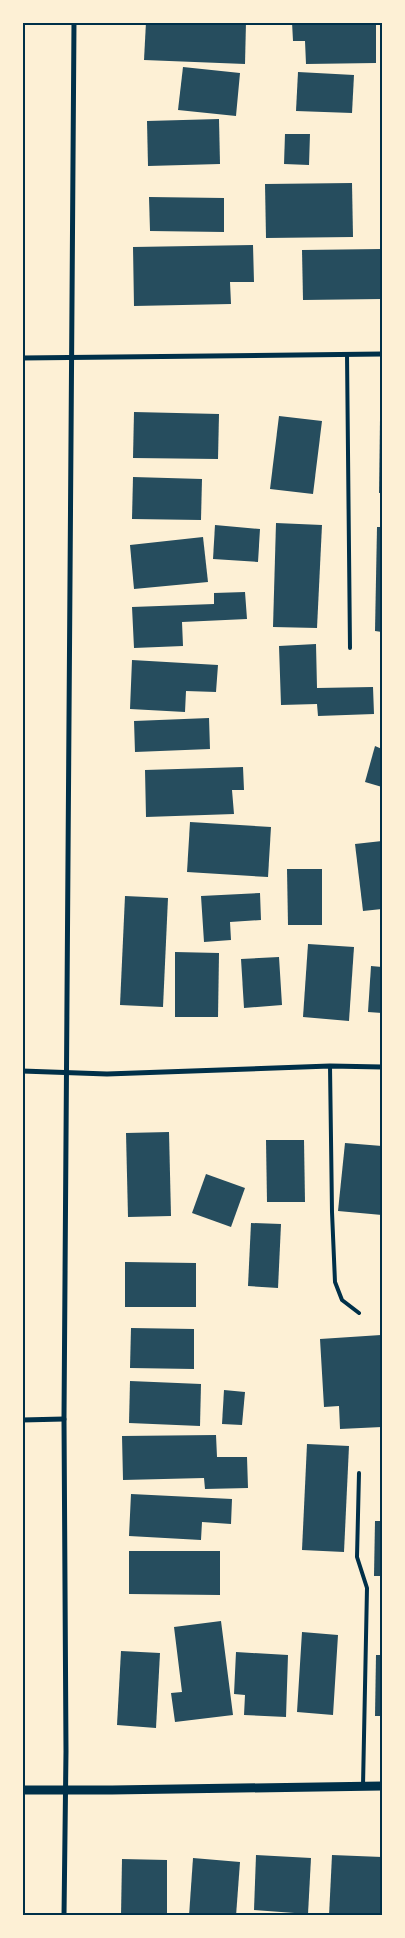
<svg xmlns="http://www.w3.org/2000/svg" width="405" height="1938" viewBox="0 0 405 1938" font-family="'Roboto Condensed',sans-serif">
	<rect width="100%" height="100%" fill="#fdf0d5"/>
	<g fill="#264d5e">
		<path d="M 146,22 L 246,22 L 245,64 L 144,60 Z"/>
		<path d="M 292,22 L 376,22 L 376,63 L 306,64 L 305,41 L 293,41 Z"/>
		<path d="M 183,67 L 240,73 L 236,116 L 178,110 Z"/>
		<path d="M 298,72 L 354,75 L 352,113 L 296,111 Z"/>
		<path d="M 219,119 L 220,164 L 148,166 L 147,121 Z"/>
		<path d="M 285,134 L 310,134 L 309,165 L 284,164 Z"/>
		<path d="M 352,183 L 353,237 L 266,238 L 265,184 Z"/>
		<path d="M 149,197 L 224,198 L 224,232 L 150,231 Z"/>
		<path d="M 253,245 L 254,282 L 230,282 L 231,304 L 134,306 L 133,247 Z"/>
		<path d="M 382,249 L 382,299 L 303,300 L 302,250 Z"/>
		<path d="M 134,412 L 219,414 L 218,459 L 133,458 Z"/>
		<path d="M 279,416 L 322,421 L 313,494 L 270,489 Z"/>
		<path d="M 380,419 L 382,419 L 382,493 L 379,493 Z"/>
		<path d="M 133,477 L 202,479 L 201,520 L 132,519 Z"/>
		<path d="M 276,523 L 322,525 L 317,628 L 273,627 Z"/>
		<path d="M 215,525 L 260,529 L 258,562 L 213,559 Z"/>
		<path d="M 377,527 L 382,527 L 382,632 L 375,631 Z"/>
		<path d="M 203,537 L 208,582 L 134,589 L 130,545 Z"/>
		<path d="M 245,592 L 247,619 L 182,622 L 183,646 L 134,648 L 132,607 L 214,604 L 214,593 Z"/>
		<path d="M 316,644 L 317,688 L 373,687 L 374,714 L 318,716 L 317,704 L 281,705 L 279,646 Z"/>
		<path d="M 132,660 L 218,665 L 216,692 L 186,691 L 185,712 L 130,709 Z"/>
		<path d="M 209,718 L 210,749 L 135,752 L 134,721 Z"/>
		<path d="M 375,746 L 382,749 L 382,787 L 365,782 Z"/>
		<path d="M 243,767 L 244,790 L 232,790 L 234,814 L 146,817 L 145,770 Z"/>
		<path d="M 190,822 L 271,827 L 268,877 L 187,872 Z"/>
		<path d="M 382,841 L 382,909 L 363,911 L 355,844 Z"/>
		<path d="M 287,869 L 322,869 L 322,925 L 288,925 Z"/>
		<path d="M 260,893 L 261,920 L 230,922 L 231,940 L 204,942 L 201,896 Z"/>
		<path d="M 125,896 L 168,898 L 163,1007 L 120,1005 Z"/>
		<path d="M 308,944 L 354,947 L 349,1021 L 303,1017 Z"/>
		<path d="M 175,952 L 219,953 L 218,1017 L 175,1017 Z"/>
		<path d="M 279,957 L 282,1005 L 244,1008 L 241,959 Z"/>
		<path d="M 371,966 L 382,967 L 382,1013 L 368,1012 Z"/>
		<path d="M 169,1132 L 171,1216 L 128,1217 L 126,1133 Z"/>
		<path d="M 266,1140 L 304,1140 L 305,1202 L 267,1202 Z"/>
		<path d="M 345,1143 L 382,1146 L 382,1215 L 338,1211 Z"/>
		<path d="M 206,1174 L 245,1188 L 231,1227 L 192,1213 Z"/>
		<path d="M 251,1223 L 281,1224 L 278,1288 L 248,1286 Z"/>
		<path d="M 125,1262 L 196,1263 L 196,1307 L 125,1307 Z"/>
		<path d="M 131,1328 L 194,1329 L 194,1369 L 130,1368 Z"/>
		<path d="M 381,1335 L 382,1427 L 340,1429 L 339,1406 L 324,1407 L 320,1339 Z"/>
		<path d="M 130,1381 L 201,1384 L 200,1426 L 129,1423 Z"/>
		<path d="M 224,1390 L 245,1392 L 242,1425 L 222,1424 Z"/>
		<path d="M 216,1435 L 217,1457 L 247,1457 L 248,1488 L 205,1489 L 204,1478 L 123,1480 L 122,1436 Z"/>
		<path d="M 307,1444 L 349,1446 L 344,1552 L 302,1550 Z"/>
		<path d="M 131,1494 L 232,1499 L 231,1524 L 202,1522 L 201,1540 L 129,1536 Z"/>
		<path d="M 375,1521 L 382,1521 L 382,1576 L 374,1576 Z"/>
		<path d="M 129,1551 L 220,1551 L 220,1595 L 129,1594 Z"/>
		<path d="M 221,1621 L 233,1715 L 175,1722 L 171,1693 L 182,1692 L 174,1627 Z"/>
		<path d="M 302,1632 L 338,1635 L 333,1715 L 297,1712 Z"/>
		<path d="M 121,1651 L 160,1653 L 156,1728 L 117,1725 Z"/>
		<path d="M 236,1652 L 288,1655 L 286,1717 L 244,1715 L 245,1695 L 234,1694 Z"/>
		<path d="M 376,1655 L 382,1655 L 382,1716 L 375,1716 Z"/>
		<path d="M 256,1855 L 311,1858 L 308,1914 L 254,1910 Z"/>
		<path d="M 332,1855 L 382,1857 L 380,1916 L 329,1916 Z"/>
		<path d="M 193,1858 L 240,1862 L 236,1916 L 189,1916 Z"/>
		<path d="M 122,1859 L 167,1860 L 167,1916 L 121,1916 Z"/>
	</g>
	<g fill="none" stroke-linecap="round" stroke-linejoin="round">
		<g stroke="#003049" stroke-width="4">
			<path d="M 347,354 L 350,648"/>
			<path d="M 330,1066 L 332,1212 L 335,1282 L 342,1300 L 359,1313"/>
			<path d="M 359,1473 L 357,1557 L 367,1588 L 363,1786"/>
		</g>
		<g stroke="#003049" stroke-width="5">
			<path d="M 22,358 L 382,354"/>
			<path d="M 22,1071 L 107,1074 L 330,1066 L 382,1067"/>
			<path d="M 22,1420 L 64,1419"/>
			<path d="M 64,1916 L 66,1751 L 64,1419 L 74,22"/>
		</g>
		<path stroke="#003049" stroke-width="9" d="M 22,1790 L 112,1790 L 382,1786"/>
	</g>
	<rect width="405" height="1938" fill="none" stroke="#fdf0d5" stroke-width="48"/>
	<rect x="24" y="24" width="357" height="1890" fill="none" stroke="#003049" stroke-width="2"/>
</svg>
